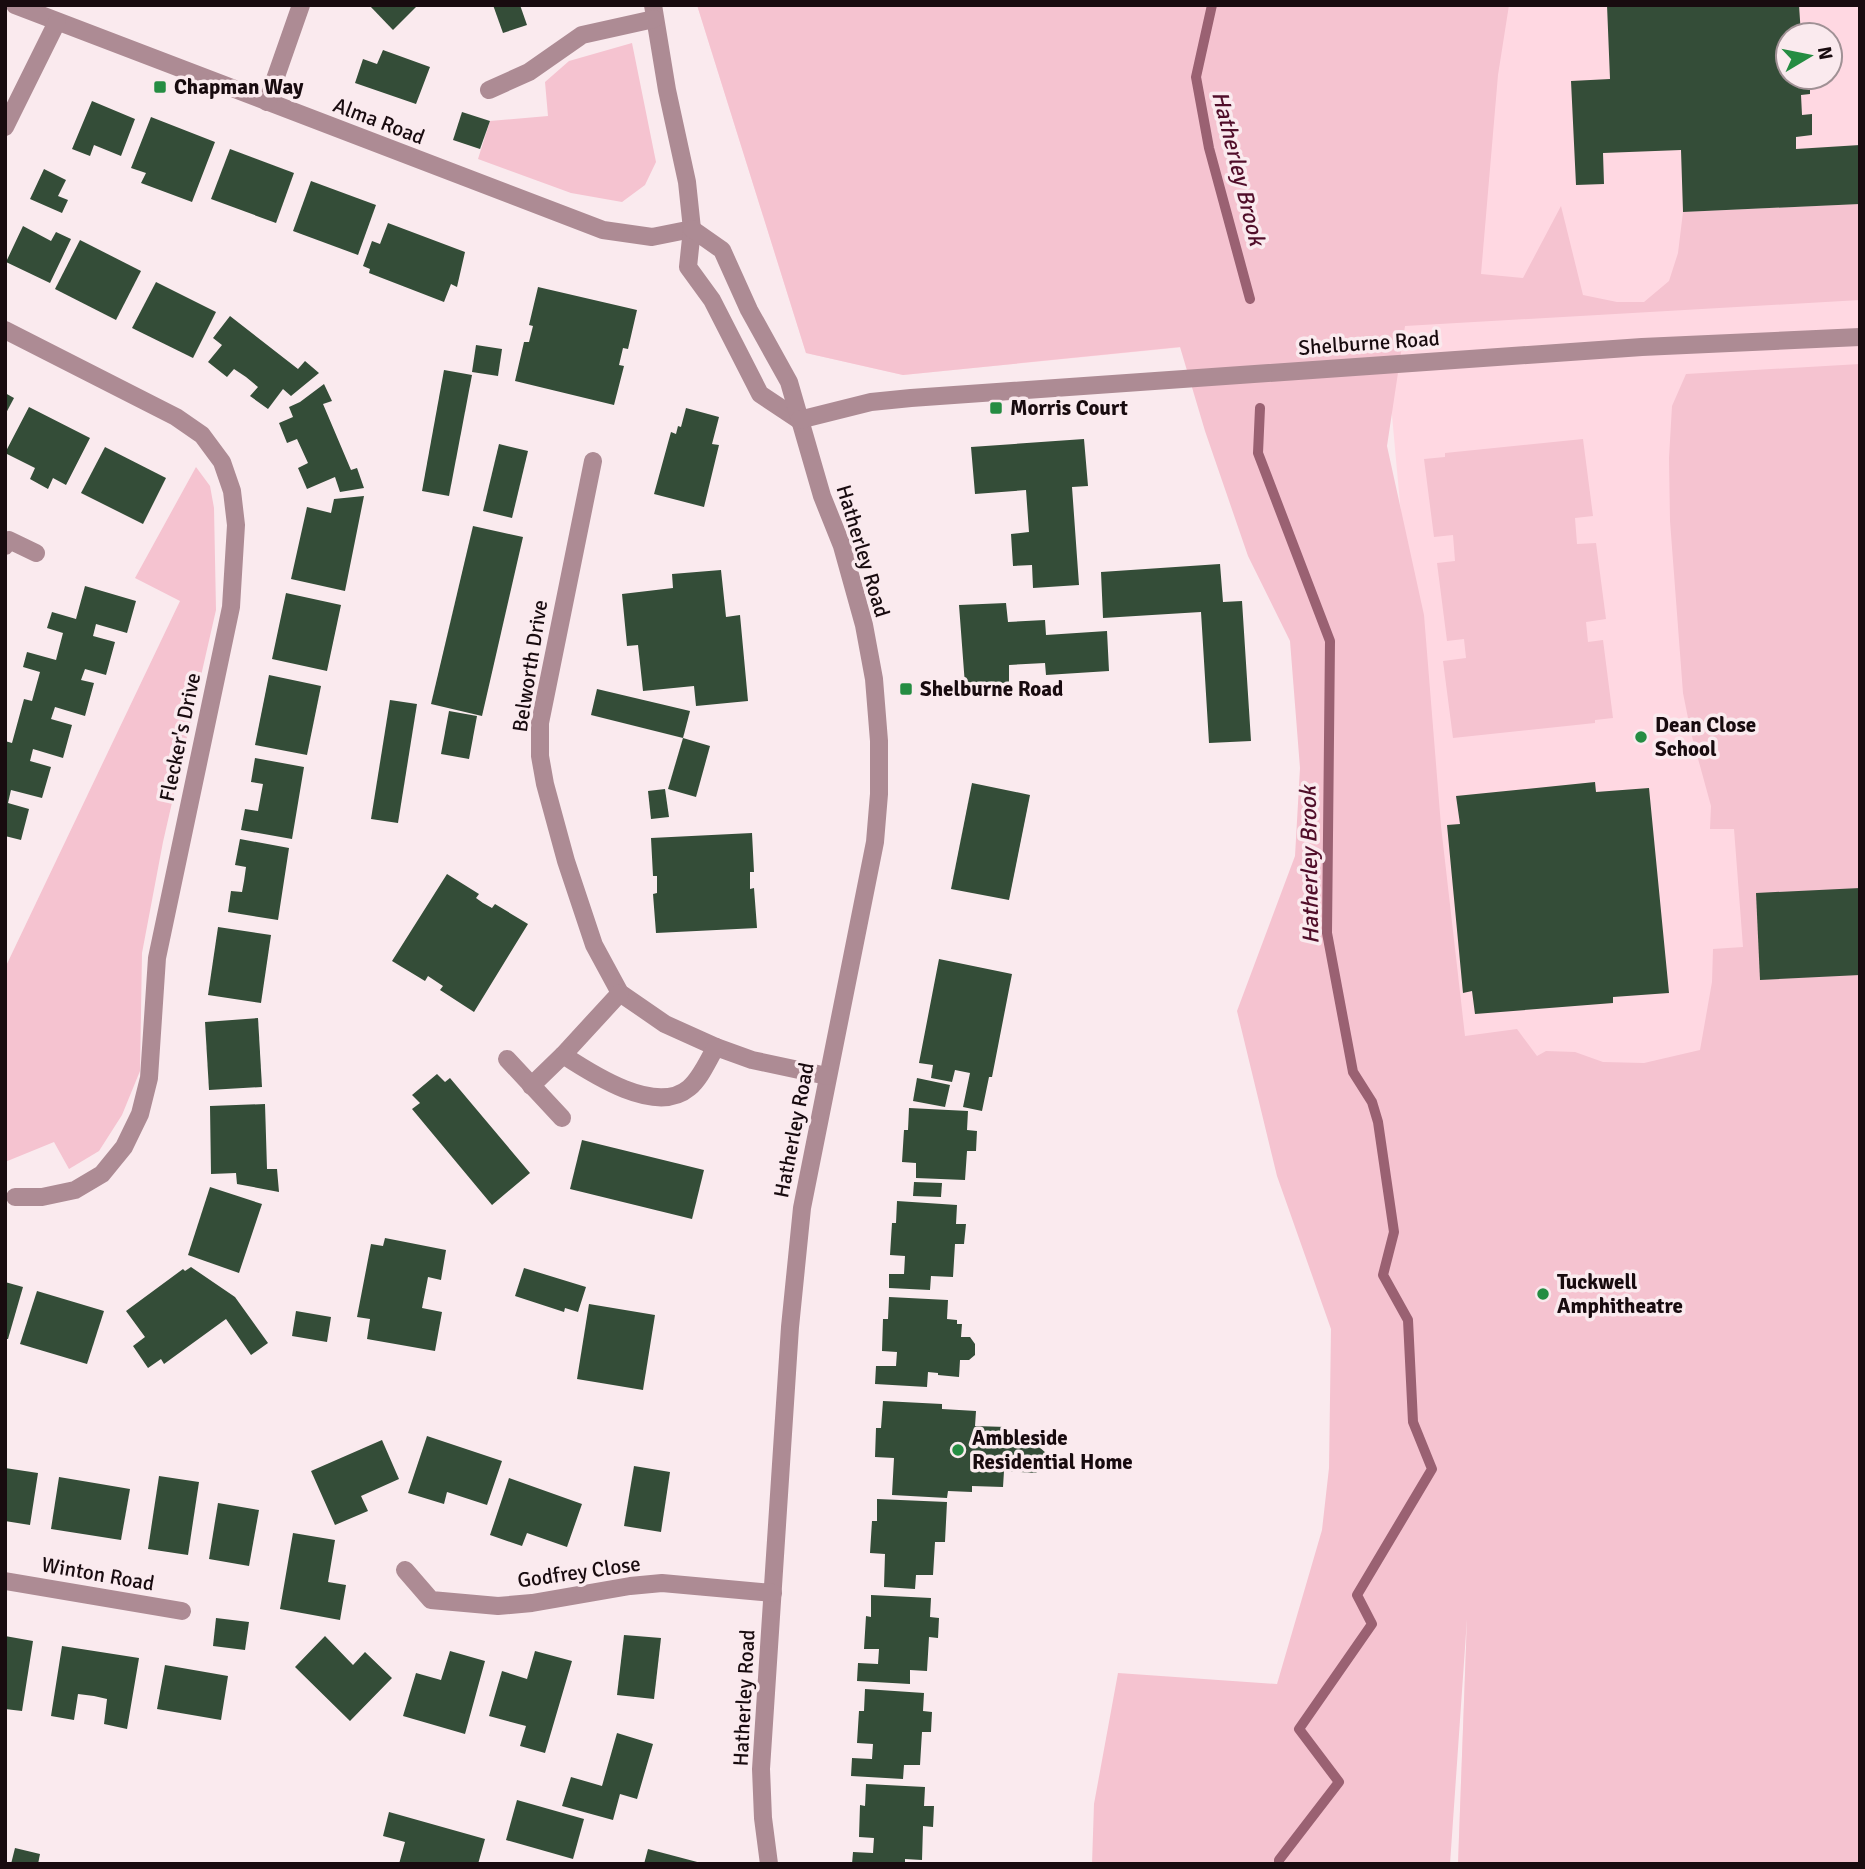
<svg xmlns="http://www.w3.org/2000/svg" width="1865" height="1869" viewBox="0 0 1865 1869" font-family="Signika,sans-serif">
	<rect width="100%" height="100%" fill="#faeaee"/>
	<path fill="#ffd8e2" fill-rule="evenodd" d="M 697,5 L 1860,5 L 1860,1864 L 1458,1864 L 1477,1353 L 1384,327 L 903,375 L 806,353 ZM 1788,35 L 1830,35 L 1830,77 L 1788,77 Z"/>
	<g fill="#f5c3d0">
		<path d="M 697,5 L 1509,5 L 1498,75 L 1481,274 L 1523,278 L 1561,206 L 1583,295 L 1617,302 L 1644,302 L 1669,281 L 1678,253 L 1683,212 L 1860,204 L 1860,300 L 1405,326 L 1387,446 L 1424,615 L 1441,826 L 1465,1036 L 1517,1029 L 1537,1056 L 1546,1051 L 1575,1052 L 1603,1062 L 1644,1063 L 1700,1050 L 1712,982 L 1713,949 L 1743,947 L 1734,829 L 1710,829 L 1711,806 L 1691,733 L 1683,693 L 1670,521 L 1669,458 L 1672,406 L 1686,374 L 1860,364 L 1860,1864 L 1458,1864 L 1467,1619 L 1450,1864 L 1092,1864 L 1094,1804 L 1118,1673 L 1277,1684 L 1322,1530 L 1329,1468 L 1331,1329 L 1277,1176 L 1237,1011 L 1295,856 L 1300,768 L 1290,641 L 1248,556 L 1205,431 L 1180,347 L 903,375 L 806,353 Z"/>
		<path d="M 632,43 L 656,162 L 645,185 L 622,202 L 571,193 L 478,159 L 490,121 L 548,116 L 545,82 L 569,61 Z"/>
		<path d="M 1583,439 L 1593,516 L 1575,518 L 1577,544 L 1596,543 L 1606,619 L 1586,622 L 1588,642 L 1603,640 L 1613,718 L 1595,720 L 1595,723 L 1453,738 L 1443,661 L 1466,658 L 1464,639 L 1447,641 L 1437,563 L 1455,561 L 1453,535 L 1434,537 L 1424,459 L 1445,457 L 1445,453 Z"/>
		<path d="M 196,467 L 210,486 L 214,508 L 216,610 L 163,842 L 142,953 L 140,1071 L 122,1115 L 99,1151 L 69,1169 L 54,1142 L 5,1162 L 5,968 L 180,601 L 135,578 Z"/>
	</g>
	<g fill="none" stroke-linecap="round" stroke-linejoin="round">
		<g stroke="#9a6172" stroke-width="10">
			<path d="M 1212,5 L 1196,77 L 1209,148 L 1250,299"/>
			<path d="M 1260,408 L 1258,453 L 1330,641 L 1327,933 L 1353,1072 L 1372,1102 L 1378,1122 L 1394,1232 L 1383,1275 L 1408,1320 L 1413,1422 L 1432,1469 L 1357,1595 L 1372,1624 L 1299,1729 L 1339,1782 L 1279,1860 L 1279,1864"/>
		</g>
	</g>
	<g fill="#344d38">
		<path d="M 369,5 L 418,5 L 393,30 Z"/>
		<path d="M 493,5 L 520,5 L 527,25 L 503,33 Z"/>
		<path d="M 1607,5 L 1799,5 L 1801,35 L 1788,35 L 1788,77 L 1810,77 L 1810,94 L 1801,95 L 1802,115 L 1812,114 L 1812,135 L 1796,137 L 1796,149 L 1860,145 L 1860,204 L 1683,212 L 1681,150 L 1603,153 L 1604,184 L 1576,185 L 1571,81 L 1610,79 Z"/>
		<path d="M 383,50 L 430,67 L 416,104 L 355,83 L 363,59 L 377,64 Z"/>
		<path d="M 92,101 L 135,119 L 121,156 L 94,145 L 90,156 L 72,149 Z"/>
		<path d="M 462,112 L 490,121 L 480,149 L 453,140 Z"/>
		<path d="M 151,117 L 215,142 L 192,202 L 141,183 L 146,173 L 131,168 Z"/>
		<path d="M 230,149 L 294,173 L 276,223 L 211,199 Z"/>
		<path d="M 44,169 L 66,180 L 58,196 L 68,200 L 62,213 L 30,199 Z"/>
		<path d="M 311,181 L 376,205 L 358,255 L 293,231 Z"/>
		<path d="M 388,223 L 465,252 L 457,287 L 451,284 L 444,302 L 369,273 L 370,269 L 363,266 L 372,241 L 380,244 Z"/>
		<path d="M 23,226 L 51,241 L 56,232 L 71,239 L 50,283 L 6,262 Z"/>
		<path d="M 80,240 L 141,271 L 116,320 L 55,289 Z"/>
		<path d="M 156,282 L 216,312 L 193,358 L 132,328 Z"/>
		<path d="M 538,287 L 637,310 L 628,349 L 623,348 L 619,365 L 624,366 L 614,405 L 515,381 L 524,342 L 529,342 L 533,326 L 529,325 Z"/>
		<path d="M 230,316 L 298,369 L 305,361 L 319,373 L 291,396 L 283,389 L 268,409 L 250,396 L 258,387 L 246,377 L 234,369 L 227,377 L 208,362 L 222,345 L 213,338 Z"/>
		<path d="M 476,345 L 502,349 L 498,376 L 472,372 Z"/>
		<path d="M 444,370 L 472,375 L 449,496 L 422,491 Z"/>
		<path d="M 324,384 L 332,401 L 323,404 L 351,470 L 357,468 L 364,488 L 340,492 L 335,477 L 307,489 L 298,468 L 308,463 L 297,439 L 287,443 L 279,423 L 293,417 L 289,407 L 300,402 Z"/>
		<path d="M 5,393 L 14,398 L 5,415 Z"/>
		<path d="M 29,407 L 90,438 L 66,485 L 53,478 L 48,489 L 30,479 L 35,468 L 5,453 Z"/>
		<path d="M 686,408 L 719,417 L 712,444 L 719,445 L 704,507 L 654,494 L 671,432 L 676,434 L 678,426 L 681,427 Z"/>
		<path d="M 1084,439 L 1088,486 L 1072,487 L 1079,585 L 1033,588 L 1032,565 L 1013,566 L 1011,534 L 1029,532 L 1026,490 L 975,494 L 971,447 Z"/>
		<path d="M 499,444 L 528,451 L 512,518 L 483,511 Z"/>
		<path d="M 105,447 L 166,478 L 143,524 L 81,493 Z"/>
		<path d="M 364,496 L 345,591 L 291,579 L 307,507 L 331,513 L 334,499 Z"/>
		<path d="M 473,526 L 523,537 L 482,716 L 431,704 Z"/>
		<path d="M 1220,564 L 1223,602 L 1242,601 L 1251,741 L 1209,743 L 1201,612 L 1103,618 L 1101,572 Z"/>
		<path d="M 721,570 L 726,617 L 740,615 L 748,701 L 696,706 L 694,686 L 643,691 L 638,645 L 627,646 L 622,594 L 673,588 L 672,574 Z"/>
		<path d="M 85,586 L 136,601 L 127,633 L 96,624 L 93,636 L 115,642 L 106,675 L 85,669 L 81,680 L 94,683 L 85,716 L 55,707 L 51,719 L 72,725 L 63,758 L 33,749 L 30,761 L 51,767 L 42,798 L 11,790 L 8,803 L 29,809 L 21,840 L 5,836 L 5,741 L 12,743 L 24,699 L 32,701 L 40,672 L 23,667 L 27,652 L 56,660 L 63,633 L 47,628 L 52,612 L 76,619 Z"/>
		<path d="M 286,593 L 341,605 L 327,671 L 272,659 Z"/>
		<path d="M 1006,603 L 1008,622 L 1045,620 L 1046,635 L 1107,631 L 1109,671 L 1046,675 L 1045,663 L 1009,665 L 1009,683 L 965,685 L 959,605 Z"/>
		<path d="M 269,675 L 321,686 L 307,755 L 255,745 Z"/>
		<path d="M 597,689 L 690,711 L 683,738 L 591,715 Z"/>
		<path d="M 390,700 L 417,704 L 398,823 L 371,819 Z"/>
		<path d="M 449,711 L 477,716 L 469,759 L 441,754 Z"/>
		<path d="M 683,738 L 710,746 L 696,797 L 668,789 Z"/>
		<path d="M 255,758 L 304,767 L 292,839 L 241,830 L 245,809 L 258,811 L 263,784 L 251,782 Z"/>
		<path d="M 1595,782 L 1596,792 L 1649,788 L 1669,993 L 1613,997 L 1613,1003 L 1475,1014 L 1472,991 L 1463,993 L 1447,825 L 1460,824 L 1456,796 Z"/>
		<path d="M 972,783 L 1030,795 L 1009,900 L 951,889 Z"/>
		<path d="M 665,789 L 669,817 L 651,819 L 648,791 Z"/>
		<path d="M 752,833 L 754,872 L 750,872 L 750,889 L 754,888 L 757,928 L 656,933 L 653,894 L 657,893 L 657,876 L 653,876 L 651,838 Z"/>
		<path d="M 240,839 L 289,848 L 278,920 L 228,912 L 231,891 L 242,892 L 244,881 L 246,867 L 235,865 Z"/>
		<path d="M 447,874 L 479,894 L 476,898 L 483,903 L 492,908 L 495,904 L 528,924 L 474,1012 L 440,990 L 443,986 L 428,976 L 425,981 L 392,961 Z"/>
		<path d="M 1860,888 L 1860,975 L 1760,980 L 1756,893 Z"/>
		<path d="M 218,927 L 271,935 L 261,1003 L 208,995 Z"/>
		<path d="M 939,959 L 1012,974 L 992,1077 L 989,1077 L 982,1111 L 963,1107 L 970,1073 L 955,1070 L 952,1082 L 931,1078 L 933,1065 L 919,1063 Z"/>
		<path d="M 258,1018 L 262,1087 L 209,1090 L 205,1022 Z"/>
		<path d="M 437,1074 L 445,1082 L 450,1078 L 530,1173 L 492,1205 L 412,1109 L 420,1103 L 412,1095 Z"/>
		<path d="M 917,1078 L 950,1085 L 945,1107 L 913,1101 Z"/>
		<path d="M 265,1104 L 267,1169 L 277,1169 L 279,1192 L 237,1184 L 236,1173 L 211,1174 L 210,1106 Z"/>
		<path d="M 909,1108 L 968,1111 L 967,1130 L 977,1131 L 976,1151 L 967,1151 L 965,1180 L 916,1178 L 916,1163 L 902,1162 L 904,1130 L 908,1130 Z"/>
		<path d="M 582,1140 L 704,1170 L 692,1219 L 570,1189 Z"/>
		<path d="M 914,1182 L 942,1183 L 941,1197 L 913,1196 Z"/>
		<path d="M 210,1187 L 262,1204 L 239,1273 L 188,1255 Z"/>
		<path d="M 897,1201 L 957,1205 L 956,1224 L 966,1224 L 964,1244 L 955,1244 L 953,1277 L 931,1276 L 930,1290 L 889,1288 L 889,1274 L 904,1274 L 905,1256 L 890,1255 L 892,1223 L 896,1223 Z"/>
		<path d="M 385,1238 L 446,1250 L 441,1280 L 428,1277 L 422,1308 L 442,1312 L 435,1351 L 367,1339 L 370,1319 L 357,1317 L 371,1244 L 383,1246 Z"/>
		<path d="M 191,1267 L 235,1297 L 268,1343 L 251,1355 L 226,1319 L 164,1364 L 161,1359 L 148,1368 L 133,1346 L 145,1337 L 126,1311 L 183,1269 L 185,1271 Z"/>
		<path d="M 524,1268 L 586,1287 L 578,1312 L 565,1308 L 564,1312 L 515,1296 Z"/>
		<path d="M 5,1282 L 23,1287 L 8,1339 L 5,1339 Z"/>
		<path d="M 37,1291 L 104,1311 L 87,1364 L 20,1344 Z"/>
		<path d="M 889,1297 L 948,1300 L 947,1319 L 957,1320 L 957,1324 L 962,1324 L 961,1337 L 970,1337 L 975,1344 L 975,1355 L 969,1360 L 960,1360 L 959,1377 L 938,1375 L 938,1373 L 928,1372 L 927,1387 L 875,1384 L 876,1366 L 896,1366 L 897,1352 L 882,1351 L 883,1319 L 888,1319 Z"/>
		<path d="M 589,1304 L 655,1315 L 643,1390 L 577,1379 Z"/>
		<path d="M 296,1311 L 331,1317 L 327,1342 L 292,1336 Z"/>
		<path d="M 883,1401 L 942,1404 L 942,1409 L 976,1411 L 975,1426 L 1006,1427 L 1005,1445 L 1038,1446 L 1046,1453 L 1045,1465 L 1036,1473 L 1004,1471 L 1003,1487 L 972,1486 L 972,1492 L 948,1491 L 947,1498 L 892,1495 L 894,1458 L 875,1457 L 876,1428 L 881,1428 Z"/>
		<path d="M 427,1436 L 502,1461 L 487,1505 L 447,1492 L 444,1504 L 408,1493 Z"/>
		<path d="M 382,1440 L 399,1479 L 361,1496 L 368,1511 L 335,1525 L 311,1471 Z"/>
		<path d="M 634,1466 L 670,1472 L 661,1532 L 624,1526 Z"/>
		<path d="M 5,1468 L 38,1473 L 30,1525 L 5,1521 Z"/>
		<path d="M 159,1476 L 199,1482 L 188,1555 L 148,1549 Z"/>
		<path d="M 59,1477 L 130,1489 L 121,1540 L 51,1529 Z"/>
		<path d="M 509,1478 L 582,1504 L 567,1547 L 527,1533 L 522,1546 L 490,1535 Z"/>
		<path d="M 877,1499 L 947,1502 L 945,1542 L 935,1542 L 933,1575 L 916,1575 L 915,1589 L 884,1587 L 885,1554 L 870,1553 L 872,1521 L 877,1521 Z"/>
		<path d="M 218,1503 L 259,1510 L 249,1566 L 209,1559 Z"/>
		<path d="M 293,1533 L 335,1540 L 328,1582 L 346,1585 L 340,1620 L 280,1609 Z"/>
		<path d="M 871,1595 L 931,1598 L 930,1617 L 939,1618 L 938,1638 L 929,1637 L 927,1671 L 910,1670 L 910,1684 L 857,1681 L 858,1663 L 878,1664 L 879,1649 L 864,1649 L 866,1616 L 871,1617 Z"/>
		<path d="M 216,1618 L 249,1622 L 245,1650 L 213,1646 Z"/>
		<path d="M 624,1635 L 661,1638 L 654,1699 L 617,1695 Z"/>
		<path d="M 5,1636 L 33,1641 L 22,1711 L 5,1709 Z"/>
		<path d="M 325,1636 L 353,1665 L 365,1652 L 392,1678 L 350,1721 L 295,1667 Z"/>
		<path d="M 62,1646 L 139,1658 L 127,1729 L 104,1724 L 107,1699 L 94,1696 L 78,1694 L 74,1720 L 51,1716 Z"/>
		<path d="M 450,1651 L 485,1661 L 465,1734 L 403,1716 L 416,1673 L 441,1680 Z"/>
		<path d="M 535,1651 L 572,1661 L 545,1753 L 520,1746 L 526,1726 L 489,1716 L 502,1671 L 527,1679 Z"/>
		<path d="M 165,1665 L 228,1676 L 221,1720 L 157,1709 Z"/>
		<path d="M 865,1689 L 924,1693 L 923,1711 L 932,1712 L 931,1732 L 922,1732 L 920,1765 L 904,1765 L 903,1779 L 851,1776 L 852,1758 L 872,1759 L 873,1744 L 857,1743 L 859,1711 L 864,1711 Z"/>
		<path d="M 617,1733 L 653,1744 L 637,1799 L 620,1794 L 613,1820 L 562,1806 L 571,1777 L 602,1786 Z"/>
		<path d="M 866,1784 L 925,1787 L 924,1806 L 934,1806 L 933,1827 L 923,1826 L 922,1860 L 905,1859 L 905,1864 L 852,1864 L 853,1852 L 873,1853 L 874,1838 L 859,1837 L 860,1805 L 865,1806 Z"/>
		<path d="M 517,1800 L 584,1819 L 573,1859 L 506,1840 Z"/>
		<path d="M 389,1812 L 485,1839 L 478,1864 L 399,1864 L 405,1842 L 383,1836 Z"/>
		<path d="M 15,1848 L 40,1854 L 38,1864 L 11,1864 Z"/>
		<path d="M 648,1849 L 701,1863 L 701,1864 L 644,1864 Z"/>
	</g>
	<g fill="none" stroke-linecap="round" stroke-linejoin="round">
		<g stroke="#ad8b94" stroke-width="18">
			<path d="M 15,5 L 603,230 L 652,237 L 692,229"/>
			<path d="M 653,5 L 667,90 L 687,182 L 692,229 L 688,267 L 712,300 L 760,394 L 799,420"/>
			<path d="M 489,90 L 529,72 L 582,35 L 654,19"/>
			<path d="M 267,102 L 301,5"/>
			<path d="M 5,127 L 57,22"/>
			<path d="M 692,229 L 722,250 L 749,310 L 789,382 L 822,496 L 842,546 L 864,625 L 874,679 L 879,741 L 879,794 L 875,842 L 802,1208 L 790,1327 L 761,1769 L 763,1818 L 769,1864"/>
			<path d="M 5,330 L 176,417 L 202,435 L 222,462 L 232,491 L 236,525 L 231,607 L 157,958 L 149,1078 L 140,1114 L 124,1147 L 102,1174 L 75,1190 L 42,1197 L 15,1197"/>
			<path d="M 799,420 L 871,402 L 911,398 L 1642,347 L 1860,337"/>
			<path d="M 593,461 L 540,723 L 540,756 L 545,784 L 566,861 L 594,945 L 620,993 L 665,1024 L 716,1047 L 752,1060 L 827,1076"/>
			<path d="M 5,546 L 9,540 L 36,553"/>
			<path d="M 620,993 L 563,1055 C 592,1074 656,1116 689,1088 C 701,1078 708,1060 716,1047"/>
			<path d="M 507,1059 L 562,1118"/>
			<path d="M 531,1086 L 563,1055"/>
			<path d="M 405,1570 L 431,1600 L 498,1606 L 532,1603 L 630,1586 L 662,1583 L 773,1593"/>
			<path d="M 5,1581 L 182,1611"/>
		</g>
	</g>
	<g fill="#258c42" stroke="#faeaee" stroke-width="2.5">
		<rect x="153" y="80" width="14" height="14" rx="3.5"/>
		<rect x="989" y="401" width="14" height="14" rx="3.5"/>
		<rect x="899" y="682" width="14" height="14" rx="3.5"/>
		<circle cx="1641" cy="737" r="7"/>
		<circle cx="1543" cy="1294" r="7"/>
		<circle cx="958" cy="1450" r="7"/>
	</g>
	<g text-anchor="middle" stroke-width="7" stroke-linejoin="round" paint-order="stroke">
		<g font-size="21" font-weight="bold" fill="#180b0f" stroke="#faeaee" text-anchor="start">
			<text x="174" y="94">Chapman Way</text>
			<text x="1010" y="415">Morris Court</text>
			<text x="920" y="696">Shelburne Road</text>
			<text x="1655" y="732">Dean Close<tspan x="1655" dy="24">School</tspan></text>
			<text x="1557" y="1289">Tuckwell<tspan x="1557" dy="24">Amphitheatre</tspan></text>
			<text x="972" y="1445">Ambleside<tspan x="972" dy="24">Residential Home</tspan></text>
		</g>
		<g font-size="21" fill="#180b0f" stroke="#faeaee">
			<text transform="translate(379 121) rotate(21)" y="7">Alma Road</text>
			<text transform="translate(1369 343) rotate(-4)" y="7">Shelburne Road</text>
			<text transform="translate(863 551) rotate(73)" y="7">Hatherley Road</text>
			<text transform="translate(530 666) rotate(-81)" y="7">Belworth Drive</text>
			<text transform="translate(180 737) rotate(-78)" y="7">Flecker's Drive</text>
			<text transform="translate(794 1130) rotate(-79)" y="7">Hatherley Road</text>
			<text transform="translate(579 1572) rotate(-8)" y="7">Godfrey Close</text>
			<text transform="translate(98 1574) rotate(10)" y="7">Winton Road</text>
			<text transform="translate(744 1698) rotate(-87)" y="7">Hatherley Road</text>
		</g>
		<g font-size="23" font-style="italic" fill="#500d29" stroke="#faeaee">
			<text transform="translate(1239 168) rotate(76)" y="8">Hatherley Brook</text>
			<text transform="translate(1309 865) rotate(-91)" y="8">Hatherley Brook</text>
		</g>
	</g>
	<rect width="1865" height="1869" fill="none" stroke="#180b0f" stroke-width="14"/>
	<g transform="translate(1809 56) rotate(80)"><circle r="33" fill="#faeaee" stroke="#a09195" stroke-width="2"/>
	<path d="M0-5L12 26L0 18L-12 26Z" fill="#258c42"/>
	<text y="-10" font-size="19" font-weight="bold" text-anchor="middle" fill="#180b0f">N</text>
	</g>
</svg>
